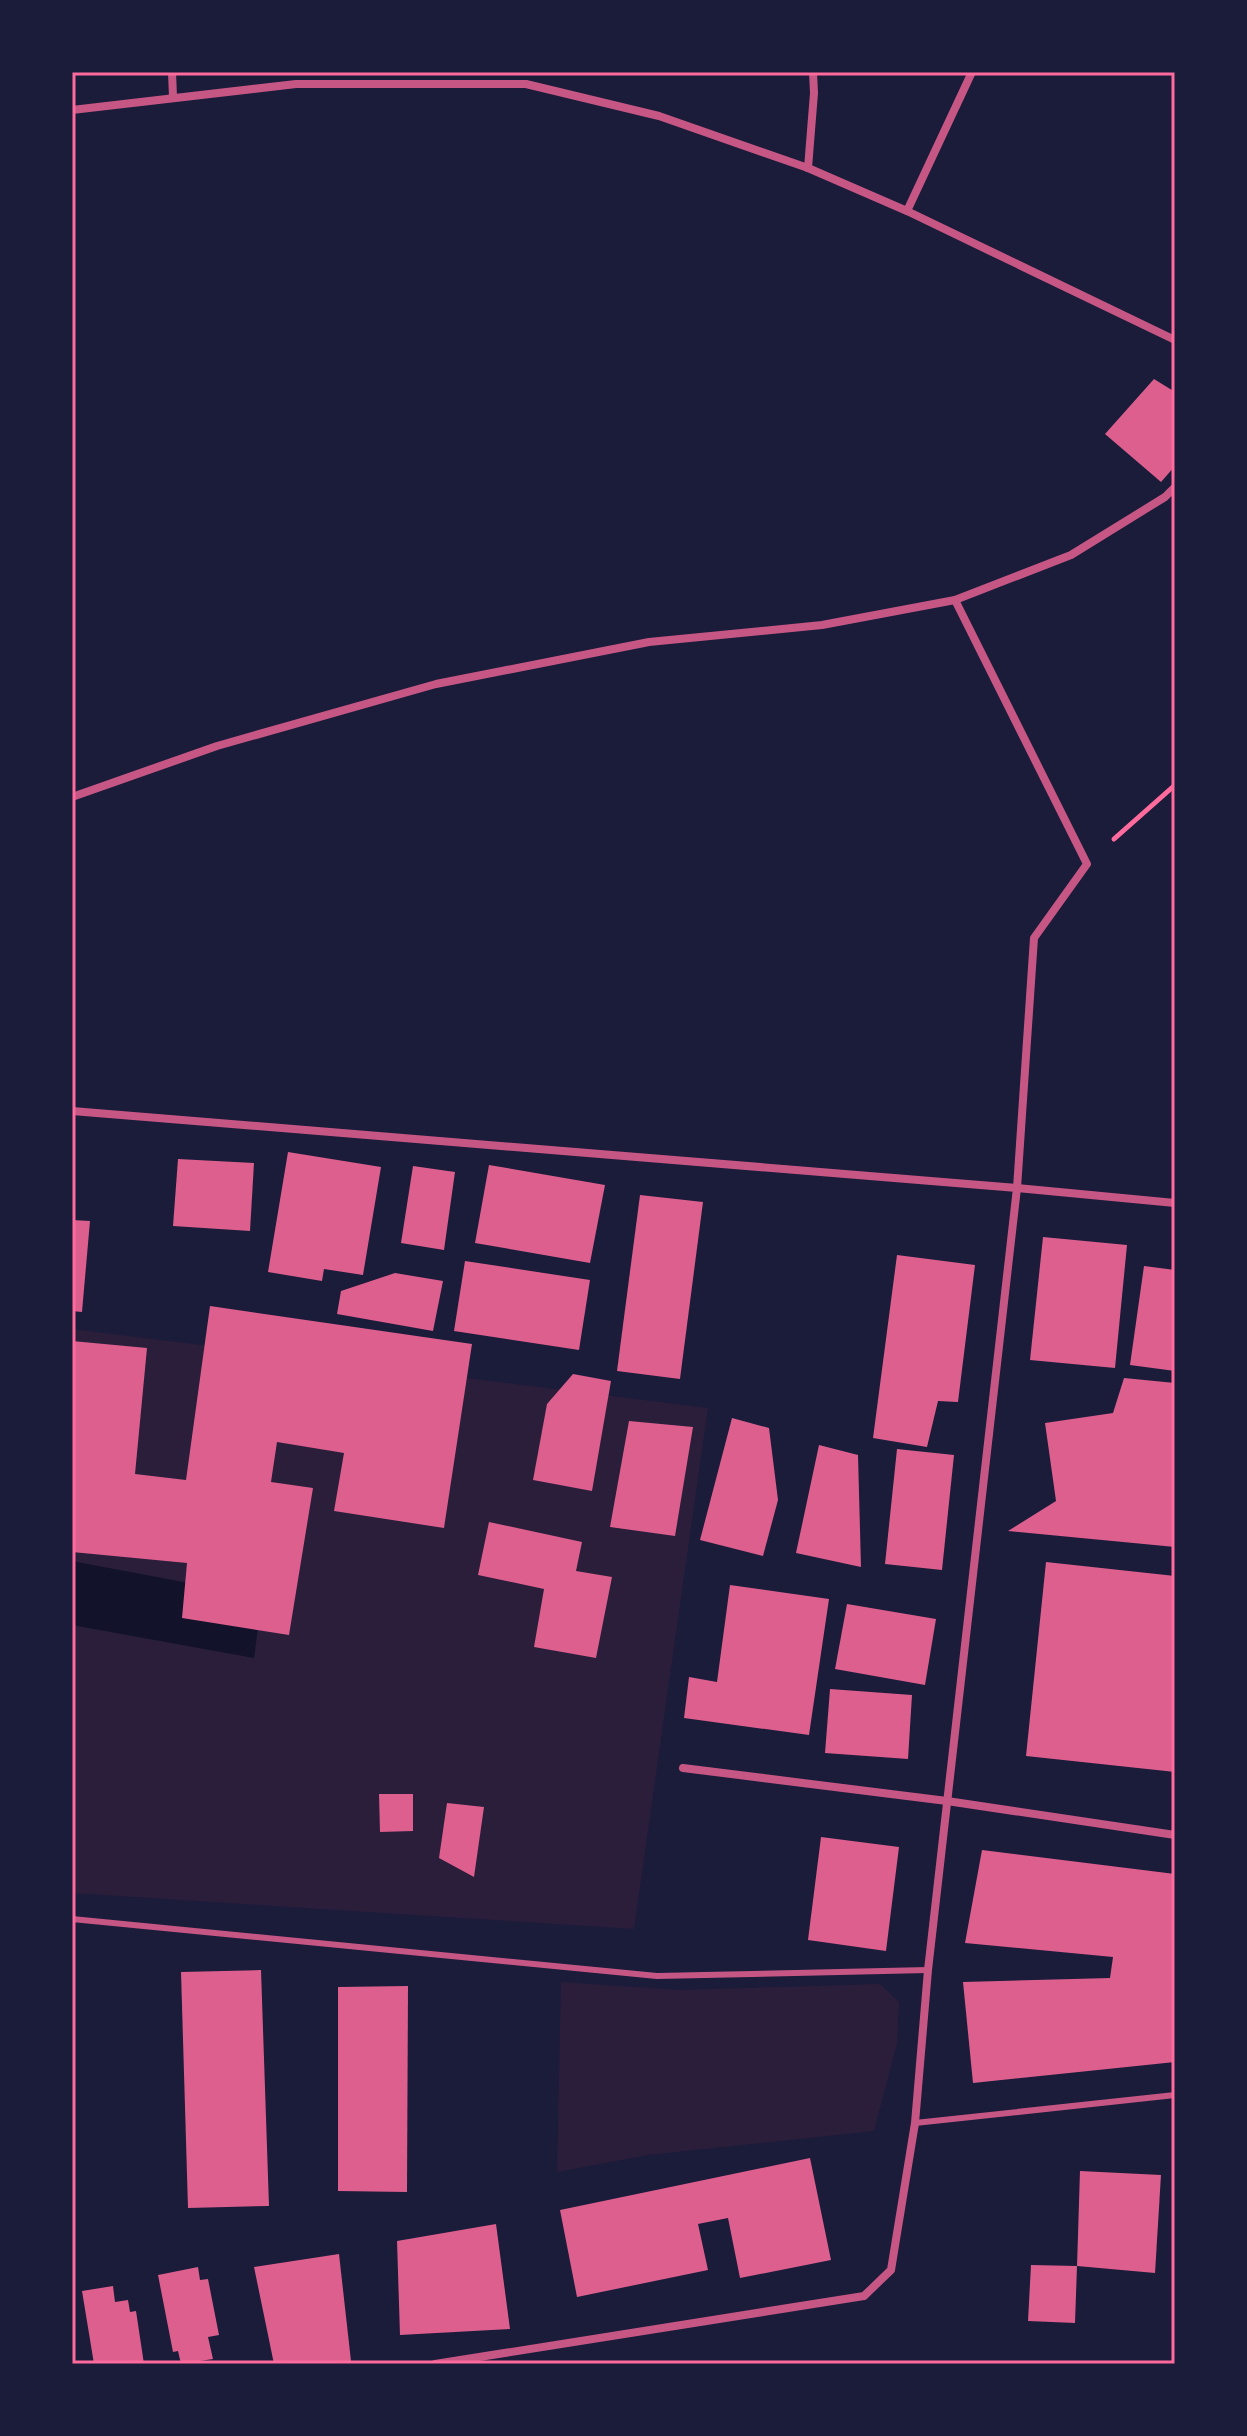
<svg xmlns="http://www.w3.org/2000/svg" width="1247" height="2436" viewBox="0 0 1247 2436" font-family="'Zilla Slab',serif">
	<rect width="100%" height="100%" fill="#1b1b3a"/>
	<g fill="#2a1e3b">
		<path d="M 72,1329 L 708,1408 L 634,1929 L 72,1893 Z"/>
		<path d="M 561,1982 L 679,1990 L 880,1984 L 899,2002 L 897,2044 L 874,2131 L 648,2155 L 557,2172 Z"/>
	</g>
	<path fill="#12122b" d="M 72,1561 L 262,1597 L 254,1658 L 72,1625 Z"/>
	<g fill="#dd5f8e">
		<path d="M 1154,379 L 1175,392 L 1175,466 L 1161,482 L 1105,434 Z"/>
		<path d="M 288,1152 L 381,1167 L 363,1275 L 324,1269 L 322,1281 L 268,1272 Z"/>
		<path d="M 178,1159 L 254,1163 L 250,1231 L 173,1226 Z"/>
		<path d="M 489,1165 L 605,1185 L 590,1263 L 475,1243 Z"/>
		<path d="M 413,1166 L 455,1172 L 444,1250 L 401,1243 Z"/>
		<path d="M 640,1195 L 703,1202 L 680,1379 L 617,1371 Z"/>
		<path d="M 72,1220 L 90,1221 L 82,1312 L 72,1311 Z"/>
		<path d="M 1043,1237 L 1127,1245 L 1115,1368 L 1030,1360 Z"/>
		<path d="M 897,1255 L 975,1265 L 958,1402 L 938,1401 L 927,1447 L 873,1438 Z"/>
		<path d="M 465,1261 L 590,1280 L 579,1350 L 454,1331 Z"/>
		<path d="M 1144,1266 L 1175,1270 L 1175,1371 L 1130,1365 Z"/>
		<path d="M 395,1273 L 443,1281 L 433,1331 L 337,1314 L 341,1291 Z"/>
		<path d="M 210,1306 L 472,1344 L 444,1528 L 334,1511 L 344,1453 L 277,1442 L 271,1482 L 313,1488 L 289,1635 L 182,1618 L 187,1563 L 72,1552 L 72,1341 L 147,1348 L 135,1474 L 186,1480 Z"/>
		<path d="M 573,1374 L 611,1381 L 592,1491 L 533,1480 L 547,1404 Z"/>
		<path d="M 1124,1378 L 1175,1383 L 1175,1547 L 1008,1531 L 1056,1501 L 1045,1423 L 1113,1413 Z"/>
		<path d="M 732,1418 L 769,1428 L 778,1500 L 763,1556 L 700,1540 Z"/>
		<path d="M 629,1421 L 693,1427 L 675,1536 L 610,1527 Z"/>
		<path d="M 819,1445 L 858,1455 L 861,1567 L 796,1553 Z"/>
		<path d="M 897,1449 L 954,1455 L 942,1570 L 885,1564 Z"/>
		<path d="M 489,1522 L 582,1542 L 576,1571 L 612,1577 L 596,1658 L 534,1647 L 544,1589 L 478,1575 Z"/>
		<path d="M 1046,1562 L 1175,1576 L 1175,1772 L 1026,1756 Z"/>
		<path d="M 730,1585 L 829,1599 L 809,1735 L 684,1718 L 689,1677 L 717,1682 Z"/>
		<path d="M 847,1604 L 936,1619 L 925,1685 L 835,1669 Z"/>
		<path d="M 830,1689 L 912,1695 L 908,1759 L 825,1753 Z"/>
		<path d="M 379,1794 L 413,1794 L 413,1831 L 380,1832 Z"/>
		<path d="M 447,1803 L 484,1807 L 474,1877 L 439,1858 Z"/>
		<path d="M 821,1837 L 899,1847 L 886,1951 L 808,1940 Z"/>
		<path d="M 982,1850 L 1175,1874 L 1175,2062 L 973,2083 L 963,1982 L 1110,1978 L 1113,1957 L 965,1943 Z"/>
		<path d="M 261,1970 L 269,2206 L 188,2208 L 181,1972 Z"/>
		<path d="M 408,1986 L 407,2192 L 338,2191 L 338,1987 Z"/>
		<path d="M 810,2158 L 831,2260 L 740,2278 L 728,2218 L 698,2224 L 708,2270 L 577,2297 L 560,2210 Z"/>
		<path d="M 1080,2171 L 1161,2175 L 1155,2273 L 1077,2266 Z"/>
		<path d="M 496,2224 L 510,2329 L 400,2335 L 397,2241 Z"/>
		<path d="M 339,2254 L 351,2361 L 334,2364 L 274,2364 L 254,2267 Z"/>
		<path d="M 1031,2265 L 1077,2266 L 1075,2323 L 1028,2321 Z"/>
		<path d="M 198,2267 L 200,2280 L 208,2279 L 219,2335 L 208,2337 L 213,2359 L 181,2364 L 178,2351 L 173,2352 L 158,2275 Z"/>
		<path d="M 113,2286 L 115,2302 L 128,2300 L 130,2312 L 136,2311 L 144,2364 L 94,2364 L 82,2291 Z"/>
	</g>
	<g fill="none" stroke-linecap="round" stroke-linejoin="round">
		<path stroke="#ff6b9d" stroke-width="5" d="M 1114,839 L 1175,785"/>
		<g stroke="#c65784" stroke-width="6">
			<path d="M 72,1919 L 657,1976 L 928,1970"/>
			<path d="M 915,2123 L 1175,2095"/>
		</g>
		<g stroke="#c65784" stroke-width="8">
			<path d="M 172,72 L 173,97"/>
			<path d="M 72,110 L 296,84 L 526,84 L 659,116 L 808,168 L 907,211 L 1175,340"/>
			<path d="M 808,168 L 814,93 L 813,72"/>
			<path d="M 907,211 L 972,72"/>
			<path d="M 72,797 L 217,746 L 436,684 L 649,642 L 822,625 L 955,600 L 1071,555 L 1165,497 L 1175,487"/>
			<path d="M 72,1111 L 1017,1188 L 1175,1203"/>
			<path d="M 683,1768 L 947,1801 L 1175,1835"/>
			<path d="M 435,2364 L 864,2296 L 891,2270 L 915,2123 L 928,1970 L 1017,1188 L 1034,938 L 1087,864 L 955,600"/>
		</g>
	</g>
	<rect width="1247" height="2436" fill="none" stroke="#1b1b3a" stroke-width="148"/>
	<rect x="74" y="74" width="1099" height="2288" fill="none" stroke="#ff6b9d" stroke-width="3"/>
</svg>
